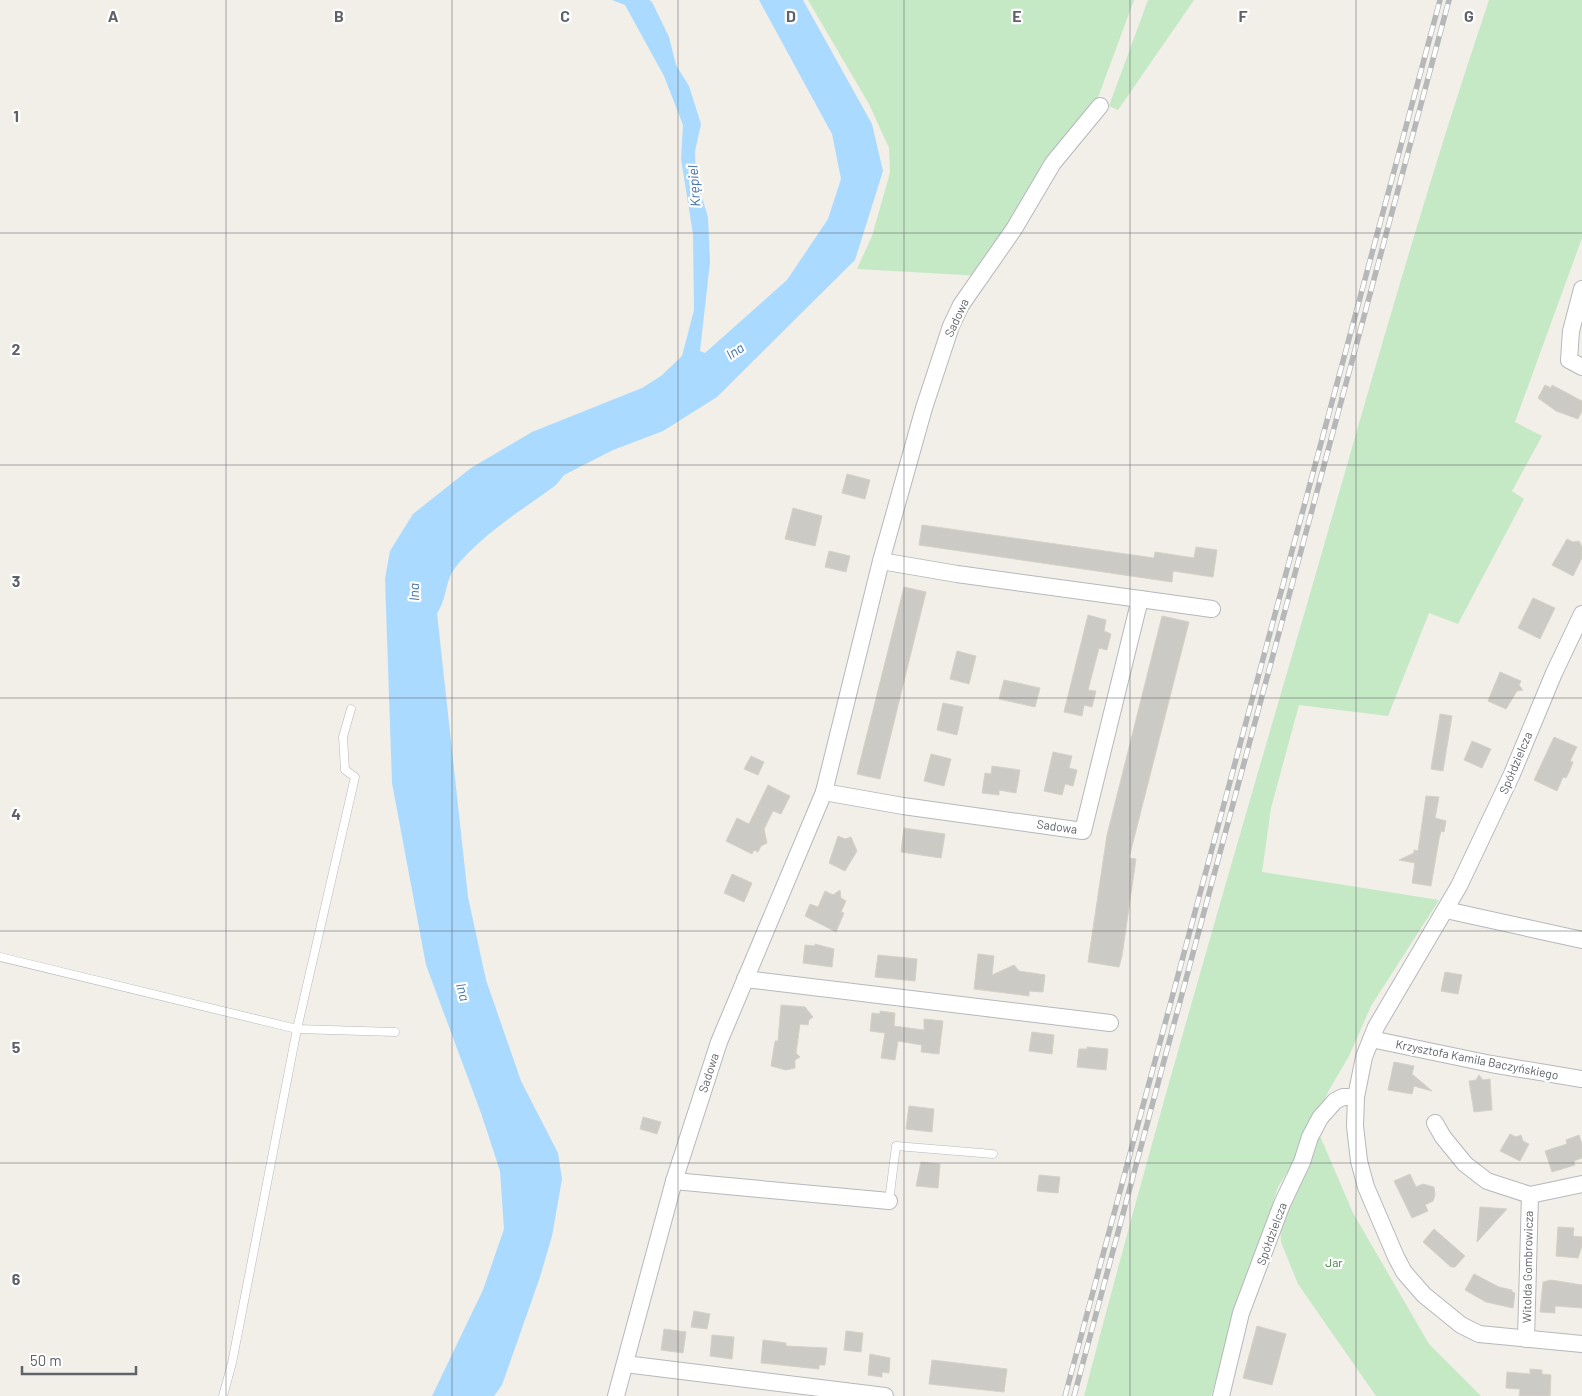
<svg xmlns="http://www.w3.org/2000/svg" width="1582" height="1396" viewBox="0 0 1582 1396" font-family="Barlow,sans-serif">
	<rect width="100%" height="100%" fill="#f1efe8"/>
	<g fill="#c5e8c5">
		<path d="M 808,0 L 1134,0 L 1097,100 L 982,276 L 857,269 L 872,236 L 890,173 L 889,148 L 869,104 Z"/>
		<path d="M 1148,0 L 1194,0 L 1118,110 L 1109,106 Z"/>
		<path d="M 1489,0 L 1582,0 L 1582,238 L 1515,422 L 1542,436 L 1512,491 L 1524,499 L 1458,624 L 1429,613 L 1388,716 L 1299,705 L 1271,808 L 1262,872 L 1439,900 L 1371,1006 L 1349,1056 L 1329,1090 L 1295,1160 L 1278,1187 L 1211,1396 L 1084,1396 C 1154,1128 1232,861 1310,594 C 1367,396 1423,196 1489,0 Z"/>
		<path d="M 1320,1136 L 1353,1213 L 1429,1344 L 1481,1396 L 1376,1396 L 1298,1284 L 1281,1242 L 1280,1223 Z"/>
	</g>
	<path fill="#aadaff" d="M 612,0 L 649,0 L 652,2 L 669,37 L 676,65 L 689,86 L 701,124 L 695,151 L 696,178 L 708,217 L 710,262 L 700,351 L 705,353 L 787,280 L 828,219 L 841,179 L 832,134 L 759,0 L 803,0 L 872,124 L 883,171 L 855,260 L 717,397 L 663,431 L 613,450 L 564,475 L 556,485 C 522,510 482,534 455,568 C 445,580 447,600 437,613 L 468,897 L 486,980 L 521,1081 L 558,1153 L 562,1179 L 552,1236 L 540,1277 L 502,1385 L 494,1396 L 432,1396 L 483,1290 L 504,1229 L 500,1171 L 481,1113 L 426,965 L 392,783 L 385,579 L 390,551 L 413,514 L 471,468 L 532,432 L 642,388 L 661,376 L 682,356 L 694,310 L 693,234 L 681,159 L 683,125 L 664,76 L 625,5 Z"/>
	<g fill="#cccac5" stroke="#d6d1c6">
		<path d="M 1545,385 L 1551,388 L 1552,385 L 1582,401 L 1582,411 L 1578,419 L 1556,411 L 1538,398 Z"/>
		<path d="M 847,474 L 870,480 L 865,499 L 842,493 Z"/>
		<path d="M 793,508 L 822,516 L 815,546 L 785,539 Z"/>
		<path d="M 922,525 L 1154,558 L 1155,552 L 1194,558 L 1196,547 L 1217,550 L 1213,577 L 1173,571 L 1172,582 L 919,545 Z"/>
		<path d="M 1567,539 L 1573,542 L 1579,541 L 1582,547 L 1582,558 L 1573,576 L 1552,565 Z"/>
		<path d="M 829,551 L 850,556 L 846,572 L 825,567 Z"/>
		<path d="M 904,587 L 926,592 L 880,779 L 857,774 Z"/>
		<path d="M 1533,598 L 1555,608 L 1540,639 L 1518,628 Z"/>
		<path d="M 1088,615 L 1106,620 L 1104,631 L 1111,634 L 1107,650 L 1099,648 L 1088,690 L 1096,691 L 1092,707 L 1084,705 L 1082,716 L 1064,712 Z"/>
		<path d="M 1162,616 L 1189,622 L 1129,858 L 1136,859 L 1122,956 L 1119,967 L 1088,962 L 1107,835 Z"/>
		<path d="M 957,651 L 976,656 L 969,684 L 950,679 Z"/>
		<path d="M 1500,672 L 1521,681 L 1519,685 L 1523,690 L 1517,691 L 1506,709 L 1488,701 Z"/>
		<path d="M 1004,680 L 1040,688 L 1035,707 L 999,699 Z"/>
		<path d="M 943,703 L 963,707 L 957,735 L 937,730 Z"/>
		<path d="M 1440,714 L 1452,716 L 1443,771 L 1431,769 Z"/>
		<path d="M 1554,737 L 1577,747 L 1570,761 L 1573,762 L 1570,770 L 1566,778 L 1563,777 L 1557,791 L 1534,780 Z"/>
		<path d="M 1472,741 L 1491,749 L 1482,768 L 1464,760 Z"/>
		<path d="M 1053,752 L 1072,756 L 1069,768 L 1077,770 L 1073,786 L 1065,784 L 1062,795 L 1044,791 Z"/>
		<path d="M 931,754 L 951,759 L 944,786 L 924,781 Z"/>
		<path d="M 751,756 L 764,762 L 758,775 L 744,769 Z"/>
		<path d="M 992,766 L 1020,770 L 1016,793 L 999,790 L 999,795 L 982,793 L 985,773 L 991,774 Z"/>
		<path d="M 768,785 L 790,796 L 781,814 L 773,811 L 764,829 L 767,843 L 761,846 L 758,852 L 754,850 L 752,854 L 726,841 L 737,818 L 749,824 Z"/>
		<path d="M 1426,796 L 1439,797 L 1435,818 L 1446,821 L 1444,832 L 1441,831 L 1439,839 L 1431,886 L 1412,883 L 1415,863 L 1399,860 L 1414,853 L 1414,850 L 1418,851 Z"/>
		<path d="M 904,828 L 945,834 L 941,858 L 901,852 Z"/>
		<path d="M 838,836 L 845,839 L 851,837 L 857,851 L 845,871 L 829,863 Z"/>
		<path d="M 732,874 L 752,883 L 744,902 L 724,893 Z"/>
		<path d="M 840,890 L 841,898 L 846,901 L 841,912 L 844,913 L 836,932 L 805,916 L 810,904 L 818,907 L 825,891 L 833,895 Z"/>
		<path d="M 815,944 L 834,949 L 832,967 L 803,963 L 805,945 L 815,946 Z"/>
		<path d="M 978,954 L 994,956 L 992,975 L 1014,965 L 1019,971 L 1045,975 L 1043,992 L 1029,991 L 1029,996 L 974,989 Z"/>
		<path d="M 878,955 L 917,959 L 915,981 L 875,977 Z"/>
		<path d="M 1445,972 L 1462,975 L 1458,994 L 1441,991 Z"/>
		<path d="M 781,1005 L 805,1007 L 813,1017 L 809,1020 L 808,1025 L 800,1024 L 796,1053 L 800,1057 L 795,1060 L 795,1068 L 786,1070 L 771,1066 L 775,1041 L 778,1041 Z"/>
		<path d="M 880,1011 L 895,1013 L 894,1026 L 924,1030 L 924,1019 L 943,1021 L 939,1054 L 921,1052 L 922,1045 L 898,1041 L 895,1060 L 881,1058 L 885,1033 L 870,1031 L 872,1013 L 880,1014 Z"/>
		<path d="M 1032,1032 L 1054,1035 L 1052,1054 L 1029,1051 Z"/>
		<path d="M 1087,1047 L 1108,1049 L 1106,1070 L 1077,1067 L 1079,1049 L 1087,1049 Z"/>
		<path d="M 1394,1062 L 1414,1066 L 1412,1074 L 1432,1091 L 1414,1086 L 1412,1094 L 1388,1090 Z"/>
		<path d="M 1479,1075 L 1483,1080 L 1490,1079 L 1492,1110 L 1474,1112 L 1469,1081 L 1476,1080 Z"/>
		<path d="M 909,1106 L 934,1109 L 932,1132 L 906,1129 Z"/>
		<path d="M 643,1117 L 661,1122 L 657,1134 L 640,1129 Z"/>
		<path d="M 1510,1134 L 1516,1137 L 1521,1135 L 1523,1141 L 1529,1144 L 1520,1161 L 1500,1151 Z"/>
		<path d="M 1579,1135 L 1582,1144 L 1582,1158 L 1574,1161 L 1575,1165 L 1552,1172 L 1545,1151 L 1567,1144 L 1566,1140 Z"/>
		<path d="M 921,1162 L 940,1164 L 938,1188 L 916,1186 Z"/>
		<path d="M 1410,1174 L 1416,1187 L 1423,1184 L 1434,1187 L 1435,1195 L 1433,1201 L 1425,1205 L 1428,1211 L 1412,1218 L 1394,1181 Z"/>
		<path d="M 1039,1175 L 1060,1177 L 1058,1193 L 1037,1191 Z"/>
		<path d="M 1480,1207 L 1507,1209 L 1477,1242 Z"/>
		<path d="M 1558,1227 L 1574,1228 L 1573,1236 L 1582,1237 L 1582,1246 L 1578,1258 L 1556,1256 Z"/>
		<path d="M 1434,1229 L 1465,1256 L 1455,1267 L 1451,1267 L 1423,1242 Z"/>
		<path d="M 1474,1274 L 1499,1287 L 1512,1290 L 1512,1292 L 1515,1293 L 1513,1308 L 1486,1302 L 1465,1290 Z"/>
		<path d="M 1551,1280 L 1582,1285 L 1582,1308 L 1555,1306 L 1555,1313 L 1540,1312 L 1543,1282 Z"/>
		<path d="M 694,1311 L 710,1314 L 707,1329 L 691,1327 Z"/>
		<path d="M 1257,1326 L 1286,1334 L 1272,1385 L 1243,1378 Z"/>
		<path d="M 664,1329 L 686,1332 L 683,1353 L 661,1350 Z"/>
		<path d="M 846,1331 L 863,1333 L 861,1352 L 844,1350 Z"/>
		<path d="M 712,1335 L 734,1337 L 732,1359 L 710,1356 Z"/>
		<path d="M 763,1340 L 786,1343 L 786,1346 L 827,1348 L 825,1365 L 819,1365 L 819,1369 L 761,1363 Z"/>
		<path d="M 870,1354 L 890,1358 L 889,1373 L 882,1372 L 882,1377 L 868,1375 Z"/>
		<path d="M 932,1360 L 1007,1369 L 1004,1392 L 929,1384 Z"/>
		<path d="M 1530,1369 L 1542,1370 L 1542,1374 L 1551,1375 L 1550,1396 L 1519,1396 L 1520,1389 L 1506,1388 L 1507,1372 L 1530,1374 Z"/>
	</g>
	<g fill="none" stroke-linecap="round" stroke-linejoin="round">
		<defs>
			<g id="lane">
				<path d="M 0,957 L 297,1029 L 395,1032"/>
				<path d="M 889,1201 L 896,1146 L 993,1154"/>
				<path d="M 223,1396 L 232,1363 L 297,1029 L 355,777 L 345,770 L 343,737 L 351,709"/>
			</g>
			<g id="street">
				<path d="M 1582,289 L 1571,331 L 1569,360 L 1582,367"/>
				<path d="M 881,561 L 957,574 L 1140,599"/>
				<path d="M 1582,614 L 1554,673 L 1512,774 L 1459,886 L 1376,1027 L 1364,1057 L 1356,1097 L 1355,1126 L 1359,1161 L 1366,1187 L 1396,1257 L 1404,1272 L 1424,1295 L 1461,1325 L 1479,1334 L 1582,1344"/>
				<path d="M 824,792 L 903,806 L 1083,831 L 1140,599 L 1212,609"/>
				<path d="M 1446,910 L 1582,940"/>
				<path d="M 745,979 L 1110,1023"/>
				<path d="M 1371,1039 L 1491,1064 L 1582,1079"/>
				<path d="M 1435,1123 L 1443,1137 L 1465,1164 L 1487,1181 L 1530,1195 L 1582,1184"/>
				<path d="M 674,1181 L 889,1201"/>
				<path d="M 1526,1339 L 1530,1195"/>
				<path d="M 625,1364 L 885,1396"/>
				<path d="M 616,1396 L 674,1181 L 719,1042 L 824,792 L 881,561 L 924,408 L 951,326 L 961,305 L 1014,229 L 1053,163 L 1100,106"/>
				<path d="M 1221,1396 L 1241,1313 L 1282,1204 L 1302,1162 L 1310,1137 L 1320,1118 L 1335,1101 L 1343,1097 L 1356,1097"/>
			</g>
		</defs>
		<use href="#lane" stroke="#b5b8bc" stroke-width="9"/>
		<use href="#street" stroke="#b5b8bc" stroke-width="18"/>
		<use href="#lane" stroke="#fff" stroke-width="8"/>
		<use href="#street" stroke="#fff" stroke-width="16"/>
		<defs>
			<g id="rail">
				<path d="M 1065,1396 L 1440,0"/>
				<path d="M 1074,1396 L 1449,0"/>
			</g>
		</defs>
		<use href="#rail" stroke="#b6b7b8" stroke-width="5.5"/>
		<use href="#rail" stroke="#fff" stroke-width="4" stroke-dasharray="11" stroke-linecap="butt"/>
	</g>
	<path fill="none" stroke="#5f6368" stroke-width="1" stroke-opacity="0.55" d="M 226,0 L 226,1396M 452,0 L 452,1396M 678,0 L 678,1396M 904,0 L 904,1396M 1130,0 L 1130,1396M 1356,0 L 1356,1396M 0,233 L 1582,233M 0,465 L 1582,465M 0,698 L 1582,698M 0,931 L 1582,931M 0,1163 L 1582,1163"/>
	<g text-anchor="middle" stroke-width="4.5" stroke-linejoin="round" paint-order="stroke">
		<g font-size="12" fill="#5f6368" stroke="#fff">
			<text transform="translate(957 318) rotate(-65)" y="4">Sadowa</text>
			<text transform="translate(1516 763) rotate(-67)" y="4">Spółdzielcza</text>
			<text transform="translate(1057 827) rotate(8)" y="4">Sadowa</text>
			<text transform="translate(1477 1060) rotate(11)" y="4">Krzysztofa Kamila Baczyńskiego</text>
			<text transform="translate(709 1073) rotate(-72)" y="4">Sadowa</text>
			<text transform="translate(1272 1234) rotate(-70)" y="4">Spółdzielcza</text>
			<text transform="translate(1528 1267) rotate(-89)" y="4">Witolda Gombrowicza</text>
		</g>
		<g font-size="12" fill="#348238" stroke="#fff">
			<text x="1334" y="1267">Jar</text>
		</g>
		<g font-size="14" font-style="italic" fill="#4174aa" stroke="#fff">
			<text transform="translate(694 186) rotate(-94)" y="5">Krępiel</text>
			<text transform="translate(735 351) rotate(-34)" y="5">Ina</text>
			<text transform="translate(414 592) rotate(-91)" y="5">Ina</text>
			<text transform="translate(463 992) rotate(75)" y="5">Ina</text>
		</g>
	</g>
	<g font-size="16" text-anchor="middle" font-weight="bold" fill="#5f6368" stroke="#fff" stroke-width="4.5" stroke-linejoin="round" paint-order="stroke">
		<text x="113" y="22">A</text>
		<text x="339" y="22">B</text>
		<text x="565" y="22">C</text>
		<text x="791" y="22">D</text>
		<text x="1017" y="22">E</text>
		<text x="1243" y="22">F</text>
		<text x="1469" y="22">G</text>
		<text x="16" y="122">1</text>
		<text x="16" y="355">2</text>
		<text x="16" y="587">3</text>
		<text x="16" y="820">4</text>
		<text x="16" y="1053">5</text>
		<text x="16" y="1285">6</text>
	</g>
	<path d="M22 1366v8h114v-8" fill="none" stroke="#5f6368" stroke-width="2.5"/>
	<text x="30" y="1366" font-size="15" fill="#5f6368" stroke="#ffffff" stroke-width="4" paint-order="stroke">50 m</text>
</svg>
